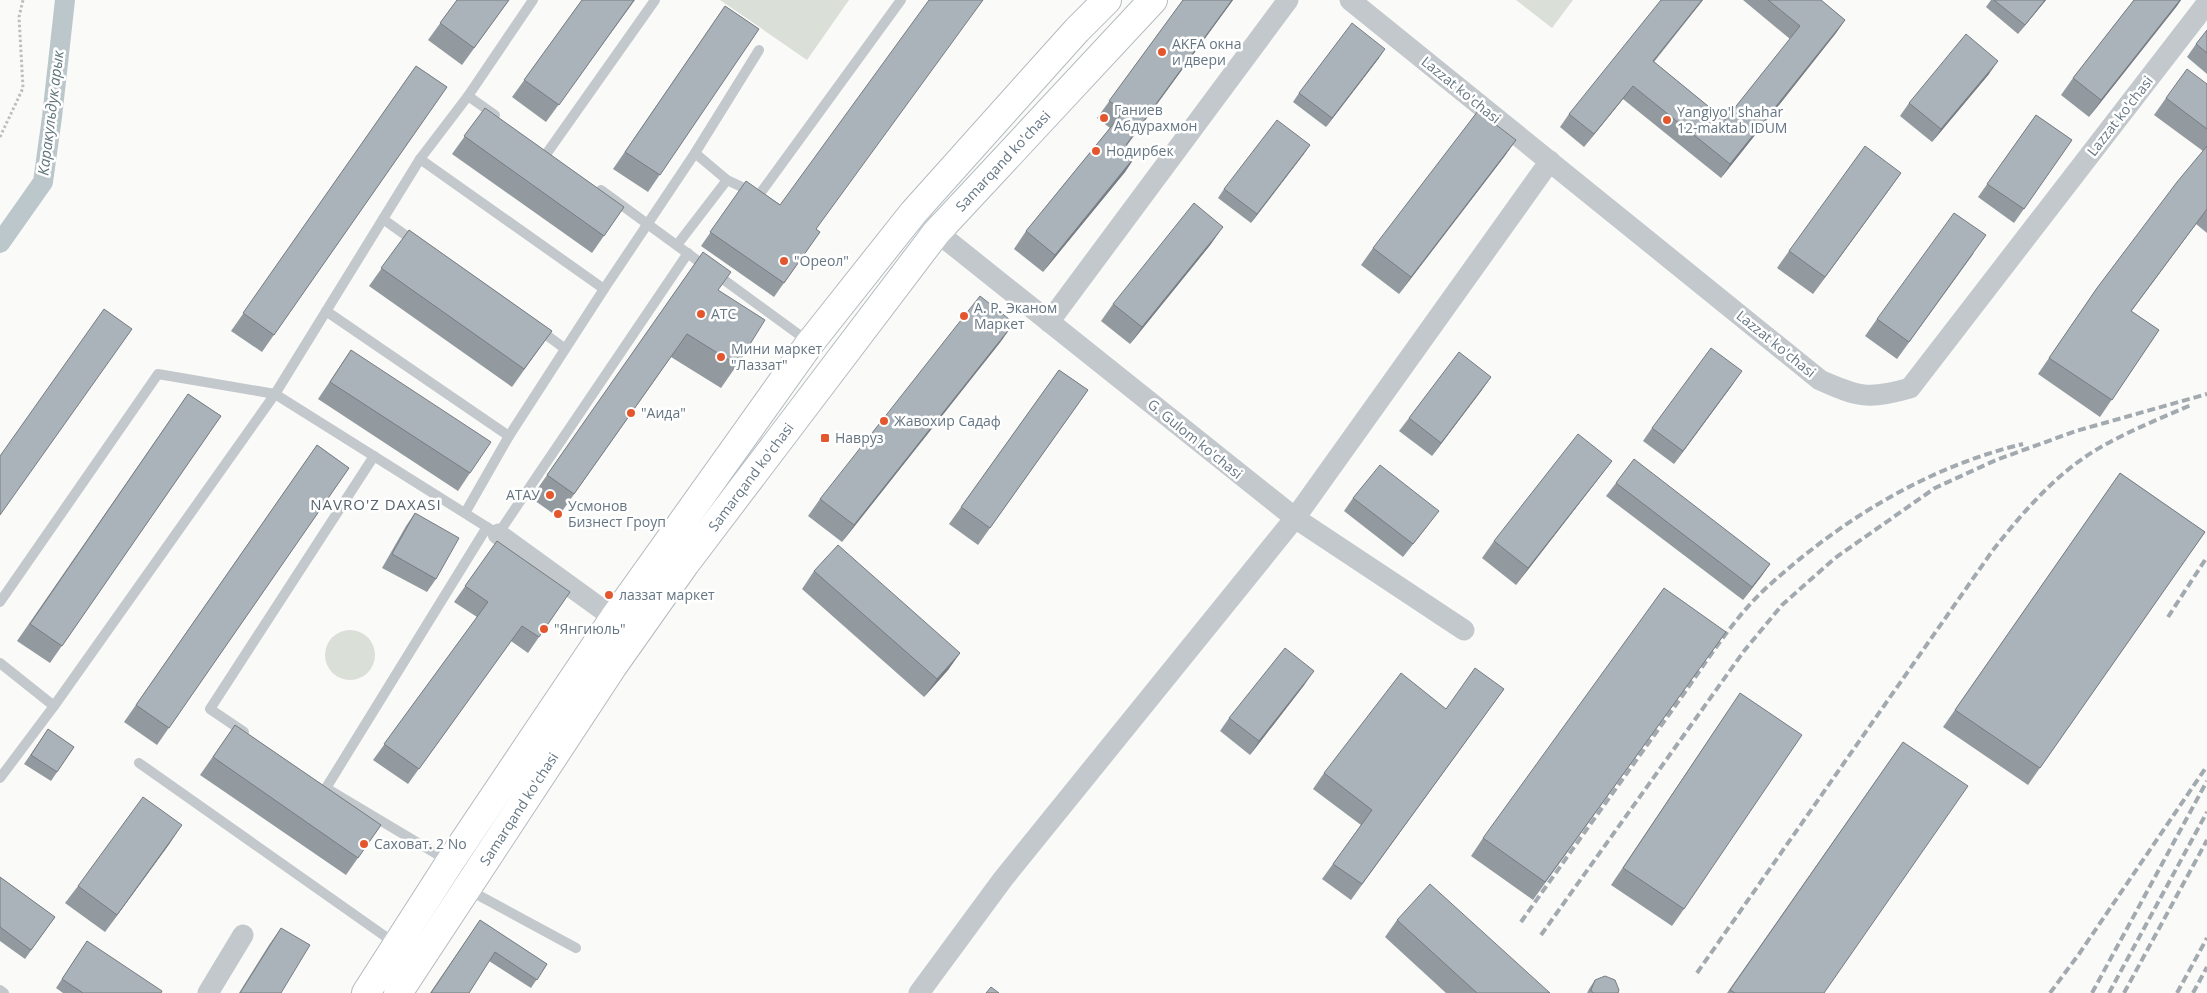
<svg xmlns="http://www.w3.org/2000/svg" width="2207" height="993" viewBox="0 0 2207 993" font-family="'Open Sans',sans-serif">
	<rect width="100%" height="100%" fill="#fafaf8"/>
	<g fill="#dadfd7">
		<path d="M 720,0 L 849,0 L 807,60 Z"/>
		<path d="M 1516,0 L 1573,0 L 1552,28 Z"/>
		<circle cx="350" cy="655" r="25"/>
	</g>
	<g fill="none" stroke-linecap="round" stroke-linejoin="round">
		<path stroke="#bbc7cb" stroke-width="20" d="M 0,243 L 43,182 L 52,117 L 65,0"/>
		<defs>
			<g id="secondary">
				<path d="M 366,993 L 450,862 L 614,618 L 810,343 L 913,213 L 1077,30 L 1107,0"/>
				<path d="M 398,993 L 613,666 L 685,564 L 936,233 L 1153,0"/>
			</g>
		</defs>
		<use href="#secondary" stroke="#b3babf" stroke-width="30"/>
		<path stroke="#bbbfc2" stroke-width="3" stroke-dasharray="2.5 2.5" stroke-linecap="butt" d="M 0,137 L 23,88 L 19,17 L 23,0"/>
		<g stroke="#c3c8cc" stroke-width="10">
			<path d="M 533,0 L 468,96 L 420,159 L 604,289 L 695,153 L 759,50"/>
			<path d="M 468,96 L 495,115"/>
			<path d="M 547,153 L 655,0"/>
			<path d="M 695,153 L 727,180"/>
			<path d="M 420,159 L 275,394 L 498,534 L 688,253"/>
			<path d="M 601,190 L 809,342"/>
			<path d="M 383,219 L 415,242"/>
			<path d="M 677,245 L 727,180 L 759,195 L 901,0"/>
			<path d="M 326,311 L 509,436 L 465,513"/>
			<path d="M 537,328 L 564,348"/>
			<path d="M 509,436 L 604,289"/>
			<path d="M 0,602 L 158,374 L 275,394 L 54,706 L 0,778"/>
			<path d="M 0,663 L 54,706"/>
			<path d="M 244,732 L 210,709 L 374,456"/>
			<path d="M 139,763 L 396,944"/>
			<path d="M 450,862 L 326,788 L 487,527"/>
			<path d="M 467,889 L 576,948"/>
			<path d="M 0,990 L 4,993"/>
		</g>
		<g stroke="#c3c8cc" stroke-width="21">
			<path d="M 1350,0 L 1820,380 C 1858,397 1869,400 1910,388 L 2207,3"/>
			<path d="M 913,213 L 1295,518 L 1464,630"/>
			<path d="M 1049,322 L 1288,0"/>
			<path d="M 498,534 L 614,618"/>
			<path d="M 208,993 L 243,935"/>
			<path d="M 919,993 L 1003,879 L 1295,518 L 1550,161"/>
		</g>
		<use href="#secondary" stroke="#fff" stroke-width="28"/>
		<g stroke="#a2aab0" stroke-width="4" stroke-dasharray="8 4" stroke-linecap="butt">
			<path d="M 2168,617 L 2207,557"/>
			<path d="M 1521,922 C 1571,851 1622,780 1673,709 C 1702,669 1729,623 1765,589 C 1838,522 1926,467 2023,444"/>
			<path d="M 1541,935 L 1744,651 L 1782,605 L 1835,558 L 1935,488 L 1996,460 L 2076,431 L 2207,394"/>
			<path d="M 1697,973 L 1993,550 C 2024,511 2057,472 2101,447 C 2129,431 2161,418 2191,405"/>
			<path d="M 2050,993 L 2079,954 L 2207,766"/>
			<path d="M 2092,993 L 2207,781"/>
			<path d="M 2109,993 L 2207,812"/>
			<path d="M 2124,993 L 2207,840"/>
			<path d="M 2177,993 L 2207,938"/>
			<path d="M 2193,993 L 2207,967"/>
		</g>
	</g>
	<g fill="#929a9f">
		<path d="M 457,0 L 509,0 L 462,65 L 428,40 Z"/>
		<path d="M 582,0 L 635,0 L 546,122 L 512,97 Z"/>
		<path d="M 1183,0 L 1233,0 L 1126,146 L 1137,154 L 1125,172 L 1043,272 L 1014,249 L 1026,231 L 1110,128 L 1097,118 Z"/>
		<path d="M 1703,0 L 1654,62 L 1725,120 L 1790,39 L 1743,0 L 1821,0 L 1845,20 L 1836,33 L 1721,178 L 1623,99 L 1584,147 L 1560,127 L 1569,114 Z"/>
		<path d="M 1991,0 L 2046,0 L 2018,34 L 1986,7 Z"/>
		<path d="M 2134,0 L 2181,0 L 2089,117 L 2061,95 L 2073,78 Z"/>
		<path d="M 725,6 L 759,29 L 648,192 L 613,169 Z"/>
		<path d="M 2207,30 L 2207,74 L 2187,57 L 2196,44 Z"/>
		<path d="M 1379,58 L 1326,127 L 1293,102 L 1299,93 Z"/>
		<path d="M 416,66 L 447,87 L 262,352 L 231,331 Z"/>
		<path d="M 1989,74 L 1932,142 L 1900,116 L 1909,103 Z"/>
		<path d="M 2207,84 L 2207,233 L 2196,224 L 2131,311 L 2159,330 L 2100,417 L 2038,374 L 2097,288 L 2203,151 L 2154,115 L 2166,98 Z"/>
		<path d="M 485,108 L 624,207 L 592,253 L 452,154 Z"/>
		<path d="M 2036,115 L 2072,140 L 2014,223 L 1978,197 Z"/>
		<path d="M 1516,140 L 1504,157 L 1399,294 L 1361,265 L 1373,248 Z"/>
		<path d="M 1310,145 L 1251,223 L 1218,198 L 1224,189 Z"/>
		<path d="M 1901,173 L 1813,294 L 1777,268 L 1789,251 Z"/>
		<path d="M 746,181 L 820,232 L 774,297 L 701,246 Z"/>
		<path d="M 409,230 L 552,331 L 512,387 L 369,286 Z"/>
		<path d="M 1211,244 L 1130,344 L 1101,321 L 1113,304 Z"/>
		<path d="M 703,252 L 737,365 L 721,388 L 671,357 L 558,517 L 531,498 Z"/>
		<path d="M 1974,253 L 1897,359 L 1865,336 L 1877,319 Z"/>
		<path d="M 1002,340 L 842,542 L 808,516 L 820,499 Z"/>
		<path d="M 351,350 L 470,473 L 458,491 L 318,399 Z"/>
		<path d="M 1059,370 L 1088,390 L 978,545 L 949,524 Z"/>
		<path d="M 1491,377 L 1432,456 L 1399,431 L 1409,418 Z"/>
		<path d="M 1733,384 L 1674,464 L 1643,441 L 1652,428 Z"/>
		<path d="M 188,394 L 221,416 L 50,663 L 17,641 Z"/>
		<path d="M 317,445 L 349,468 L 157,745 L 124,722 Z"/>
		<path d="M 1612,461 L 1599,478 L 1516,585 L 1482,558 L 1494,541 Z"/>
		<path d="M 2120,473 L 2205,532 L 2028,785 L 1943,727 Z"/>
		<path d="M 1616,483 L 1770,564 L 1743,600 L 1606,496 Z"/>
		<path d="M 1353,498 L 1429,524 L 1403,557 L 1344,511 Z"/>
		<path d="M 415,513 L 436,579 L 427,592 L 382,568 L 406,526 Z"/>
		<path d="M 497,541 L 570,592 L 528,653 L 511,641 L 408,784 L 373,760 L 477,617 L 454,602 Z"/>
		<path d="M 814,571 L 960,653 L 948,670 L 924,697 L 802,589 Z"/>
		<path d="M 1726,632 L 1533,900 L 1471,856 L 1483,838 Z"/>
		<path d="M 1305,684 L 1250,755 L 1220,731 L 1229,718 Z"/>
		<path d="M 1504,689 L 1351,900 L 1322,879 L 1361,825 L 1313,789 L 1324,773 L 1446,709 Z"/>
		<path d="M 1728,711 L 1684,909 L 1672,926 L 1611,885 Z"/>
		<path d="M 235,725 L 381,825 L 346,875 L 200,775 Z"/>
		<path d="M 48,729 L 74,747 L 51,781 L 24,764 Z"/>
		<path d="M 1903,742 L 1824,993 L 1727,993 Z"/>
		<path d="M 170,843 L 105,932 L 65,903 L 78,886 Z"/>
		<path d="M 0,877 L 55,917 L 25,959 L 0,941 Z"/>
		<path d="M 480,920 L 547,964 L 531,988 L 489,961 L 469,993 L 430,993 Z"/>
		<path d="M 1397,920 L 1550,993 L 1446,993 L 1385,937 Z"/>
		<path d="M 281,928 L 281,993 L 239,993 L 269,945 Z"/>
		<path d="M 87,941 L 161,993 L 63,993 L 56,988 Z"/>
		<path d="M 1595,980 L 1618,993 L 1587,993 L 1589,989 Z"/>
	</g>
	<g fill="#777d82">
		<path d="M 1232,0 L 1233,0 L 1114,163 L 1126,145 Z"/>
		<path d="M 1702,0 L 1703,0 L 1643,74 L 1653,61 Z"/>
		<path d="M 2045,0 L 2046,0 L 2018,34 L 2025,25 Z"/>
		<path d="M 2180,0 L 2181,0 L 2177,6 L 2089,117 L 2101,100 Z"/>
		<path d="M 1845,20 L 1836,33 L 1721,178 L 1730,164 Z"/>
		<path d="M 1385,49 L 1379,58 L 1326,127 L 1332,118 Z"/>
		<path d="M 1998,61 L 1989,74 L 1932,142 L 1941,129 Z"/>
		<path d="M 1633,86 L 1623,99 L 1584,147 L 1594,134 Z"/>
		<path d="M 1516,140 L 1504,157 L 1399,294 L 1411,277 Z"/>
		<path d="M 1310,145 L 1304,154 L 1251,223 L 1257,214 Z"/>
		<path d="M 1137,154 L 1125,172 L 1043,272 L 1055,255 Z"/>
		<path d="M 1901,173 L 1889,190 L 1813,294 L 1825,277 Z"/>
		<path d="M 2207,209 L 2196,224 L 2119,328 L 2131,311 Z"/>
		<path d="M 1223,227 L 1211,244 L 1130,344 L 1142,327 Z"/>
		<path d="M 1014,323 L 1002,340 L 842,542 L 854,525 Z"/>
		<path d="M 1742,371 L 1733,384 L 1674,464 L 1683,451 Z"/>
		<path d="M 1491,377 L 1482,390 L 1432,456 L 1441,443 Z"/>
		<path d="M 1612,461 L 1599,478 L 1516,585 L 1528,568 Z"/>
		<path d="M 1770,564 L 1761,577 L 1743,600 L 1752,587 Z"/>
		<path d="M 960,653 L 948,670 L 924,697 L 937,679 Z"/>
		<path d="M 1314,671 L 1305,684 L 1250,755 L 1259,741 Z"/>
		<path d="M 182,825 L 170,843 L 105,932 L 117,915 Z"/>
	</g>
	<g fill="#aab3b9" stroke="#777d82">
		<path d="M 457,0 L 509,0 L 474,48 L 440,23 Z"/>
		<path d="M 582,0 L 634,0 L 559,105 L 524,80 Z"/>
		<path d="M 929,0 L 983,0 L 816,229 L 820,232 L 784,283 L 710,232 L 746,181 L 780,205 Z"/>
		<path d="M 1183,0 L 1232,0 L 1126,145 L 1137,154 L 1055,255 L 1026,231 L 1124,111 L 1109,101 Z"/>
		<path d="M 1661,0 L 1702,0 L 1653,61 L 1725,120 L 1800,26 L 1768,0 L 1821,0 L 1845,20 L 1730,164 L 1633,86 L 1594,134 L 1569,114 Z"/>
		<path d="M 1994,0 L 2045,0 L 2025,25 Z"/>
		<path d="M 2134,0 L 2180,0 L 2101,100 L 2073,78 Z"/>
		<path d="M 725,6 L 759,29 L 660,175 L 625,152 Z"/>
		<path d="M 1352,23 L 1385,49 L 1332,118 L 1299,93 Z"/>
		<path d="M 2207,30 L 2207,53 L 2196,44 Z"/>
		<path d="M 1966,34 L 1998,61 L 1941,129 L 1909,103 Z"/>
		<path d="M 416,66 L 447,87 L 274,335 L 243,313 Z"/>
		<path d="M 2187,69 L 2207,84 L 2207,129 L 2166,98 Z"/>
		<path d="M 485,108 L 624,207 L 604,236 L 464,136 Z"/>
		<path d="M 1478,111 L 1516,140 L 1411,277 L 1373,248 Z"/>
		<path d="M 2036,115 L 2072,140 L 2024,209 L 1987,184 Z"/>
		<path d="M 1277,120 L 1310,145 L 1257,214 L 1224,189 Z"/>
		<path d="M 1865,146 L 1901,173 L 1825,277 L 1789,251 Z"/>
		<path d="M 2207,146 L 2207,209 L 2131,311 L 2159,330 L 2112,400 L 2049,358 L 2097,288 L 2177,182 Z"/>
		<path d="M 1194,203 L 1223,227 L 1142,327 L 1113,304 Z"/>
		<path d="M 1954,213 L 1986,235 L 1909,342 L 1877,319 Z"/>
		<path d="M 409,230 L 552,331 L 524,369 L 381,268 Z"/>
		<path d="M 703,252 L 731,272 L 718,290 L 765,320 L 737,365 L 687,334 L 574,494 L 547,475 Z"/>
		<path d="M 980,296 L 1014,323 L 854,525 L 820,499 Z"/>
		<path d="M 104,309 L 132,329 L 0,515 L 0,456 Z"/>
		<path d="M 1711,348 L 1742,371 L 1683,451 L 1652,428 Z"/>
		<path d="M 351,350 L 491,442 L 470,473 L 330,382 Z"/>
		<path d="M 1459,352 L 1491,377 L 1441,443 L 1409,418 Z"/>
		<path d="M 1059,370 L 1088,390 L 990,528 L 961,507 Z"/>
		<path d="M 188,394 L 221,416 L 62,646 L 30,624 Z"/>
		<path d="M 1578,434 L 1612,461 L 1528,568 L 1494,541 Z"/>
		<path d="M 317,445 L 349,468 L 169,728 L 136,705 Z"/>
		<path d="M 1634,459 L 1770,564 L 1752,587 L 1616,483 Z"/>
		<path d="M 1380,465 L 1439,511 L 1413,544 L 1353,498 Z"/>
		<path d="M 2120,473 L 2205,532 L 2040,768 L 1955,710 Z"/>
		<path d="M 415,513 L 459,538 L 436,579 L 392,554 Z"/>
		<path d="M 497,541 L 570,592 L 539,637 L 522,626 L 419,769 L 384,744 L 488,602 L 465,586 Z"/>
		<path d="M 838,545 L 960,653 L 937,679 L 814,571 Z"/>
		<path d="M 1664,588 L 1726,632 L 1545,882 L 1483,838 Z"/>
		<path d="M 1285,648 L 1314,671 L 1259,741 L 1229,718 Z"/>
		<path d="M 1475,668 L 1504,689 L 1362,884 L 1333,864 L 1372,810 L 1324,773 L 1401,673 L 1446,709 Z"/>
		<path d="M 1740,693 L 1802,735 L 1684,909 L 1623,868 Z"/>
		<path d="M 235,725 L 381,825 L 358,858 L 213,757 Z"/>
		<path d="M 48,729 L 74,747 L 57,772 L 31,755 Z"/>
		<path d="M 1903,742 L 1968,786 L 1824,993 L 1735,993 L 1730,990 Z"/>
		<path d="M 143,797 L 182,825 L 117,915 L 78,886 Z"/>
		<path d="M 0,877 L 55,917 L 31,950 L 0,927 Z"/>
		<path d="M 1430,884 L 1550,993 L 1477,993 L 1397,920 Z"/>
		<path d="M 480,920 L 547,964 L 537,980 L 495,952 L 469,993 L 431,993 Z"/>
		<path d="M 281,928 L 310,945 L 281,993 L 240,993 Z"/>
		<path d="M 87,941 L 162,991 L 161,993 L 83,993 L 62,979 Z"/>
		<path d="M 1605,976 L 1615,980 L 1619,990 L 1618,993 L 1593,993 L 1591,990 L 1595,980 Z"/>
		<path d="M 991,987 L 999,993 L 986,993 Z"/>
	</g>
	<g fill="#e4572e" stroke="#fff" stroke-width="2">
		<circle cx="1162" cy="52" r="5"/>
		<circle cx="1104" cy="118" r="5"/>
		<circle cx="1667" cy="120" r="5"/>
		<circle cx="1096" cy="151" r="5"/>
		<circle cx="784" cy="261" r="5"/>
		<circle cx="701" cy="314" r="5"/>
		<circle cx="964" cy="316" r="5"/>
		<circle cx="721" cy="357" r="5"/>
		<circle cx="631" cy="413" r="5"/>
		<circle cx="884" cy="421" r="5"/>
		<rect x="820" y="433" width="10" height="10" rx="2.5"/>
		<circle cx="550" cy="495" r="5"/>
		<circle cx="558" cy="514" r="5"/>
		<circle cx="609" cy="595" r="5"/>
		<circle cx="544" cy="629" r="5"/>
		<circle cx="364" cy="844" r="5"/>
	</g>
	<g text-anchor="middle" stroke-width="5" stroke-linejoin="round" paint-order="stroke">
		<g font-size="14" fill="#657683" stroke="#fff" text-anchor="start">
			<text x="1172" y="49">AKFA окна<tspan x="1172" dy="16">и двери</tspan></text>
			<text x="1114" y="115">Ганиев<tspan x="1114" dy="16">Абдурахмон</tspan></text>
			<text x="1677" y="117">Yangiyo'l shahar<tspan x="1677" dy="16">12-maktab IDUM</tspan></text>
			<text x="1106" y="156">Нодирбек</text>
			<text x="794" y="266">"Ореол"</text>
			<text x="974" y="313">А. Р. Эканом<tspan x="974" dy="16">Маркет</tspan></text>
			<text x="711" y="319">АТС</text>
			<text x="731" y="354">Мини маркет<tspan x="731" dy="16">"Лаззат"</tspan></text>
			<text x="641" y="418">"Аида"</text>
			<text x="894" y="426">Жавохир Садаф</text>
			<text x="835" y="443">Навруз</text>
			<text x="540" y="500" text-anchor="end">АТАУ</text>
			<text x="568" y="511">Усмонов<tspan x="568" dy="16">Бизнест Гроуп</tspan></text>
			<text x="619" y="600">лаззат маркет</text>
			<text x="554" y="634">"Янгиюль"</text>
			<text x="374" y="849">Саховат. 2 No</text>
		</g>
		<g font-size="14" fill="#657683" stroke="#fff">
			<text transform="translate(1461 90) rotate(39)" y="5">Lazzat ko'chasi</text>
			<text transform="translate(2120 116) rotate(-52)" y="5">Lazzat ko'chasi</text>
			<text transform="translate(1003 161) rotate(-47)" y="5">Samarqand ko'chasi</text>
			<text transform="translate(1776 344) rotate(39)" y="5">Lazzat ko'chasi</text>
			<text transform="translate(1195 439) rotate(39)" y="5">G. Gulom ko'chasi</text>
			<text transform="translate(751 477) rotate(-53)" y="5">Samarqand ko'chasi</text>
			<text transform="translate(519 809) rotate(-57)" y="5">Samarqand ko'chasi</text>
		</g>
		<g font-size="15" font-style="italic" fill="#60757c" stroke="#fff">
			<text transform="translate(51 113) rotate(-83)" y="5">Каракульдук арык</text>
		</g>
		<g font-size="15" letter-spacing="1" fill="#57646e" stroke="#fff">
			<text x="376" y="510">NAVRO'Z DAXASI</text>
		</g>
	</g>
</svg>
